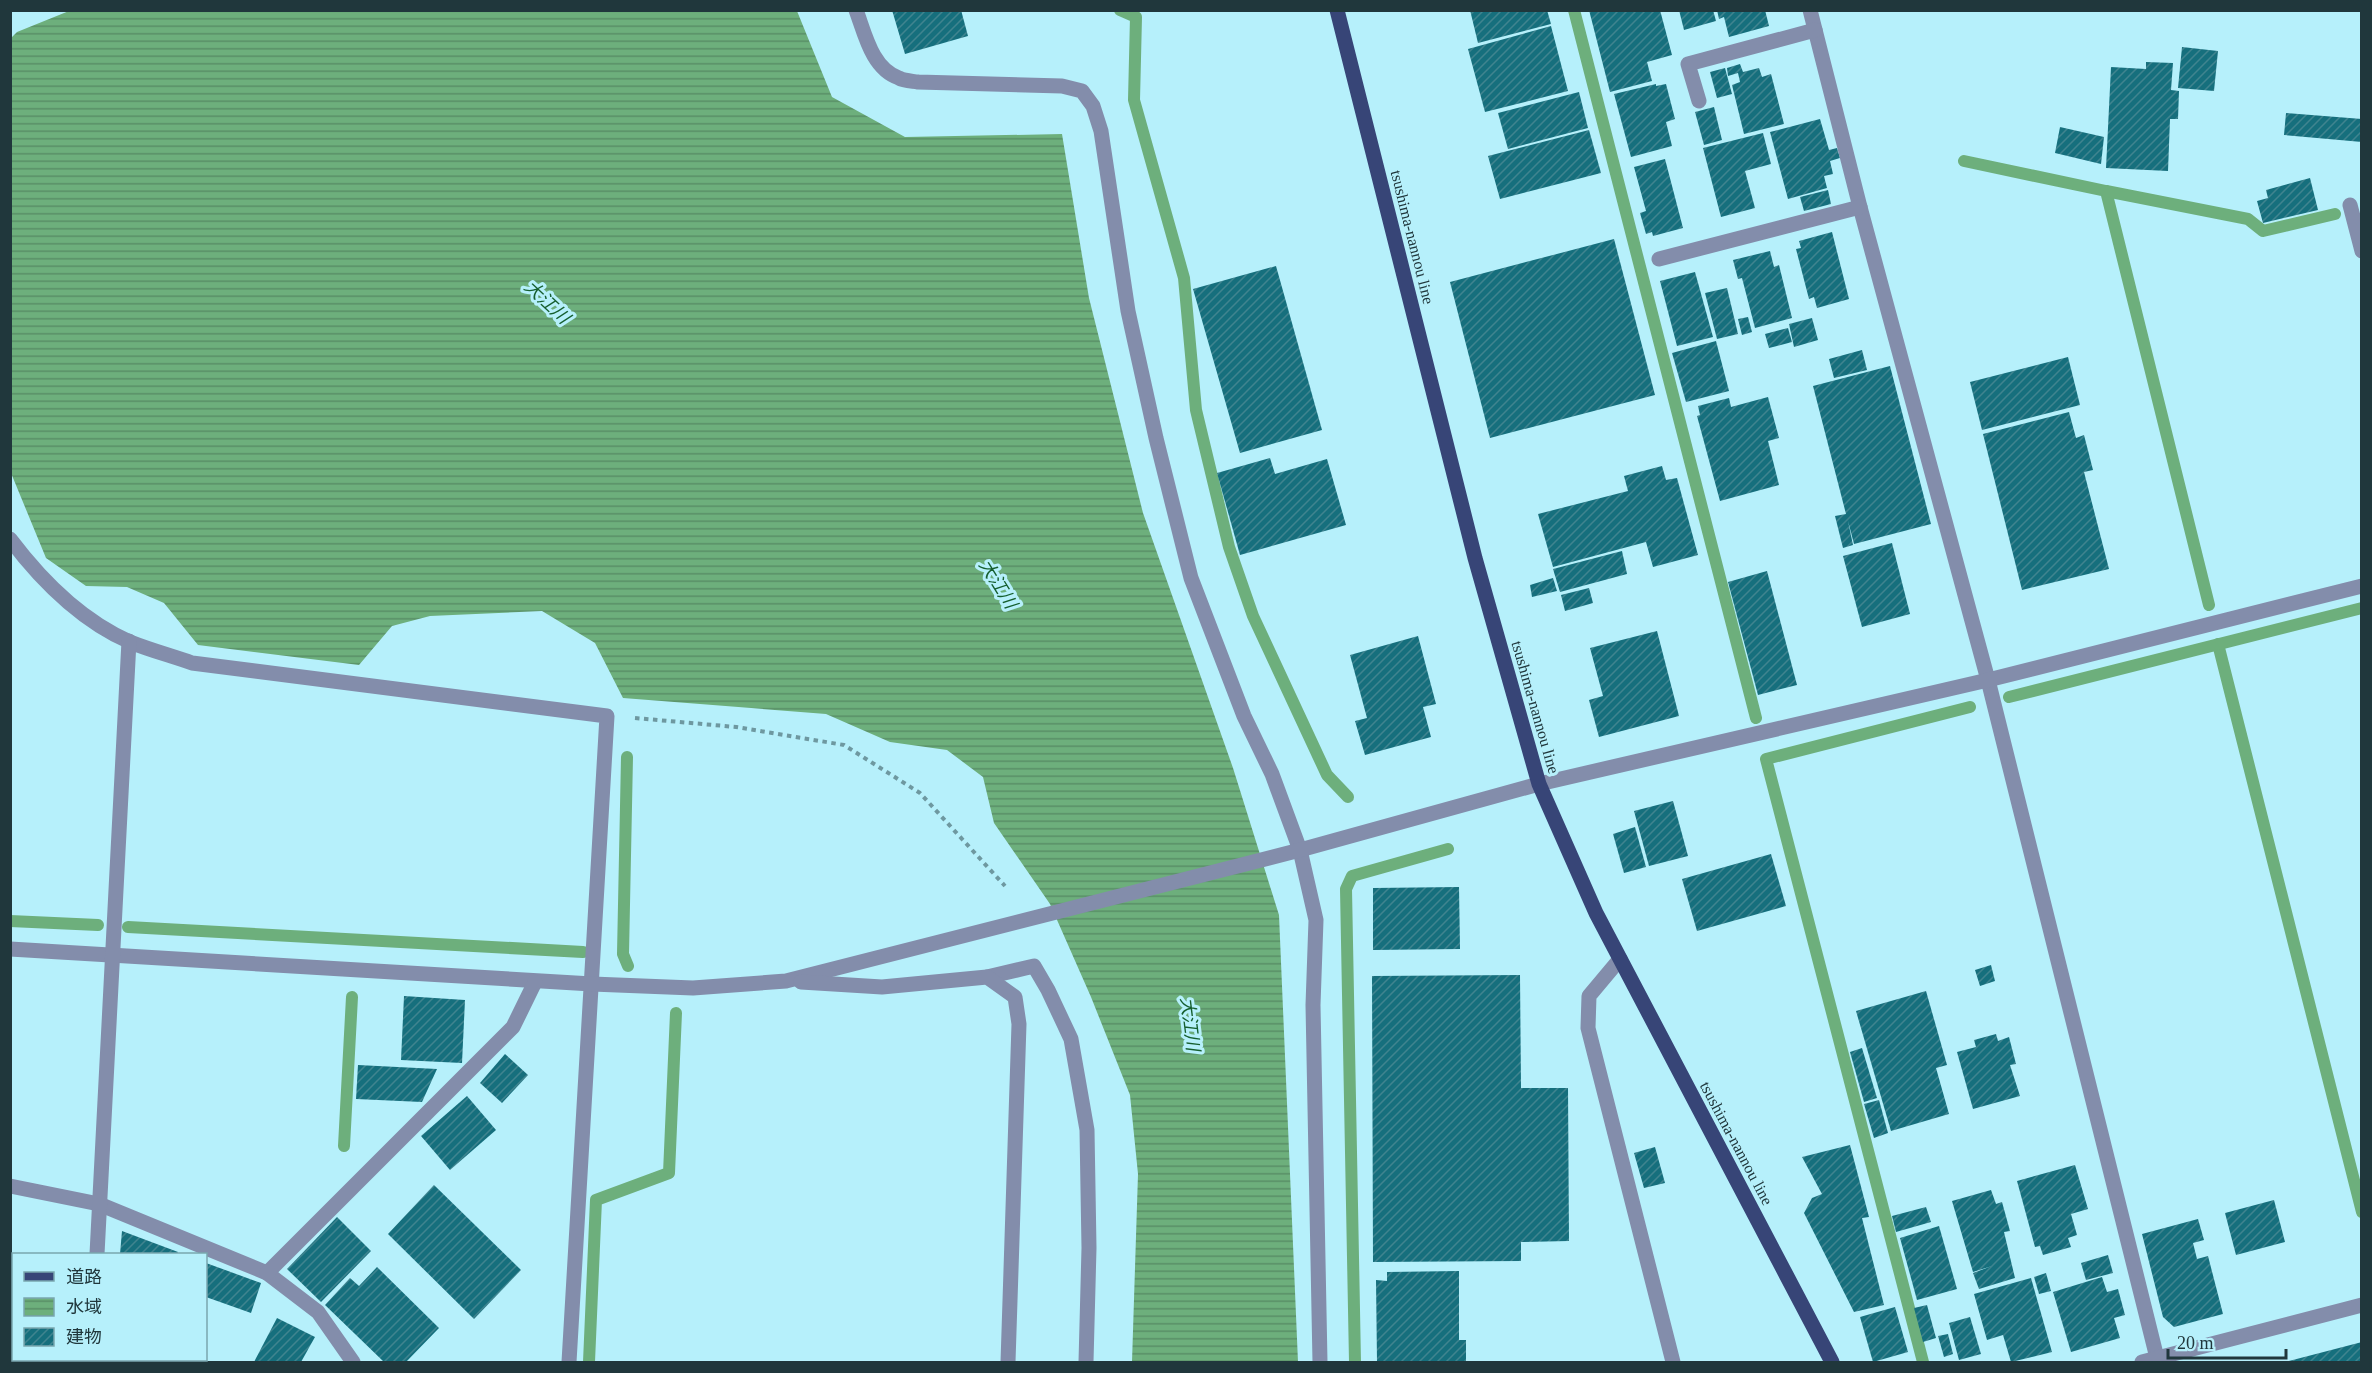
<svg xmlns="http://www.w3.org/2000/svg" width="2372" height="1373" viewBox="0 0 2372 1373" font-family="'Times New Roman','Noto Sans JP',serif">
	<defs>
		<pattern id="water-rules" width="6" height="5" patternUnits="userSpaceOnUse" patternTransform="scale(1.5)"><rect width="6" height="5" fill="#6daf7c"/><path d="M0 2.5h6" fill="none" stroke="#598f67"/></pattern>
		<pattern id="building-hatch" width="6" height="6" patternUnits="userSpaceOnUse" patternTransform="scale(1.5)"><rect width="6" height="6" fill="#166f7d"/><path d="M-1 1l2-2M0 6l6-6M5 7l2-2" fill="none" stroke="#40848f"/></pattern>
	</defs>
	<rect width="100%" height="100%" fill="#b6f0fb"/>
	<path fill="url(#water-rules)" d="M 69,11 L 797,11 L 832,97 L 905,137 L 1062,134 L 1089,298 L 1143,513 L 1233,768 L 1279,915 L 1298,1362 L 1132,1362 L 1138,1174 L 1130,1095 L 1091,997 L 1050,904 L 994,823 L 983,777 L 947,750 L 890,742 L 826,714 L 623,698 L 595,643 L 542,611 L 430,616 L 392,626 L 359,665 L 198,645 L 164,603 L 127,587 L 86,586 L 46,558 L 11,473 L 11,38 L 17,32 Z"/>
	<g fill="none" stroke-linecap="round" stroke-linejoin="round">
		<g stroke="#6daf7c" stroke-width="12">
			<path d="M 1120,10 L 1136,17 L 1134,100 L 1184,278 L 1196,410 L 1229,547 L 1253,616 L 1327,775 L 1348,797"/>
			<path d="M 1574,10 L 1756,718"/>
			<path d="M 1964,161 L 2106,191 L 2209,605"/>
			<path d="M 2106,191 L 2248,219 L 2263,231 L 2335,214"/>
			<path d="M 2218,644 L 2362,1212"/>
			<path d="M 2009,697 L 2362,608"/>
			<path d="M 627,757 L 623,954 L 628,966"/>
			<path d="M 10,921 L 98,925"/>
			<path d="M 128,927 L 583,952"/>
			<path d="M 344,1146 L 352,997"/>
			<path d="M 589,1362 L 596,1200 L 669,1173 L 676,1013"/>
			<path d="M 1355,1362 L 1346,889 L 1352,876 L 1448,849"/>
			<path d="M 1923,1362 L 1766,759 L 1970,707"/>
		</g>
	</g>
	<g fill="url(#building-hatch)">
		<path d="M 892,10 L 961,10 L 968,36 L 905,54 Z"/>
		<path d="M 1470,10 L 1547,10 L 1551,24 L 1478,43 Z"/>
		<path d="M 1589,10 L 1660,10 L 1672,55 L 1647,62 L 1652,81 L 1610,92 Z"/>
		<path d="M 1679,10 L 1713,10 L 1716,21 L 1684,30 Z"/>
		<path d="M 1717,10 L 1765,10 L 1769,26 L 1729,37 L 1724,17 L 1719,19 Z"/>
		<path d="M 1551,26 L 1568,91 L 1485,112 L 1468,49 Z"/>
		<path d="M 2182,47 L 2218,51 L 2214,91 L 2178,88 Z"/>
		<path d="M 2146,62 L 2173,63 L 2171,90 L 2179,91 L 2178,119 L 2170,119 L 2168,171 L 2106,168 L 2111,67 L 2146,69 Z"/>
		<path d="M 1740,64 L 1743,72 L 1759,68 L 1762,77 L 1771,74 L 1784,124 L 1744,134 L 1732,85 L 1740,82 L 1738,73 L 1728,76 L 1727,68 Z"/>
		<path d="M 1725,68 L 1732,94 L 1717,98 L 1710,72 Z"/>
		<path d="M 1656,84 L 1656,86 L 1666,84 L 1675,119 L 1666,122 L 1672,146 L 1631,157 L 1614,94 Z"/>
		<path d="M 1579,92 L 1588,128 L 1508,149 L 1498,113 Z"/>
		<path d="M 1714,107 L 1722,140 L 1704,145 L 1695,112 Z"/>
		<path d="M 2286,113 L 2362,119 L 2362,142 L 2284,135 Z"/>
		<path d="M 1820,119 L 1829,150 L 1837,148 L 1840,158 L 1830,161 L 1833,174 L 1824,176 L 1827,188 L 1788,199 L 1770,132 Z"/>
		<path d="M 2060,127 L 2104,137 L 2101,164 L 2055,153 Z"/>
		<path d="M 1589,130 L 1601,173 L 1500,199 L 1488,156 Z"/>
		<path d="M 1763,133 L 1771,164 L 1745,171 L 1755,208 L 1721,217 L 1703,148 Z"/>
		<path d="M 1665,159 L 1683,228 L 1653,236 L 1652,232 L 1646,234 L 1640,213 L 1646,211 L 1634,167 Z"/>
		<path d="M 2310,178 L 2318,210 L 2263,223 L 2257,201 L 2268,198 L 2266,190 Z"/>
		<path d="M 1828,190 L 1831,204 L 1804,211 L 1800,197 Z"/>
		<path d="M 1832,232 L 1849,299 L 1817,308 L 1814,297 L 1809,299 L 1796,249 L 1801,248 L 1799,241 Z"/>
		<path d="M 1614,239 L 1655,395 L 1490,438 L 1450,282 Z"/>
		<path d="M 1770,251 L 1774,267 L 1779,265 L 1792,318 L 1755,328 L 1742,278 L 1738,279 L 1733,260 Z"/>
		<path d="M 1276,266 L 1322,430 L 1240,453 L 1193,289 Z"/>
		<path d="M 1695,272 L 1713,337 L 1677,346 L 1660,281 Z"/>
		<path d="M 1727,288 L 1738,334 L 1717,339 L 1705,293 Z"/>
		<path d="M 1748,317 L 1752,332 L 1742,335 L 1738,319 Z"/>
		<path d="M 1812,318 L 1818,340 L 1794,347 L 1789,324 Z"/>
		<path d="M 1788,328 L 1792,342 L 1769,348 L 1765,334 Z"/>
		<path d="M 1716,341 L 1729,391 L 1686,402 L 1672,353 Z"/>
		<path d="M 1862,350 L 1867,370 L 1834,378 L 1829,359 Z"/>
		<path d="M 2068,357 L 2080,405 L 1982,430 L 1970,382 Z"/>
		<path d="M 1890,366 L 1931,524 L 1854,544 L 1848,521 L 1853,545 L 1843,548 L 1835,516 L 1846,514 L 1813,386 Z"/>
		<path d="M 1768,397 L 1779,438 L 1768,441 L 1779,485 L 1720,501 L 1697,416 L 1700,415 L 1698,406 L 1729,398 L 1731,407 Z"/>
		<path d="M 2069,412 L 2076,438 L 2084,435 L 2093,470 L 2084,472 L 2109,569 L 2022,590 L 1983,434 Z"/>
		<path d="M 1270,458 L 1275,474 L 1327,459 L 1346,525 L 1240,555 L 1217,473 Z"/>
		<path d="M 1662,466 L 1666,480 L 1677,478 L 1698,555 L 1653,567 L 1646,542 L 1553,567 L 1538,514 L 1628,491 L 1624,476 Z"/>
		<path d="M 1892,543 L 1910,614 L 1862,627 L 1843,556 Z"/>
		<path d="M 1622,551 L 1627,574 L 1560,592 L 1553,569 Z"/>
		<path d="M 1767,571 L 1797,685 L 1758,695 L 1728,582 Z"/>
		<path d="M 1553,578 L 1557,591 L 1532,597 L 1530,585 Z"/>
		<path d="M 1589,588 L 1593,603 L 1565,611 L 1561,595 Z"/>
		<path d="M 1657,631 L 1679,716 L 1599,737 L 1589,700 L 1603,696 L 1590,648 Z"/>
		<path d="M 1418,636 L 1436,704 L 1423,707 L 1431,737 L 1365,755 L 1355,721 L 1367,718 L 1350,655 Z"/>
		<path d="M 1673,801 L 1688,856 L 1649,866 L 1634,811 Z"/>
		<path d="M 1635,827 L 1646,867 L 1624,873 L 1613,834 Z"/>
		<path d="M 1771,854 L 1786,906 L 1697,931 L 1682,879 Z"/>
		<path d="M 1459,887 L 1460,949 L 1373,950 L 1373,888 Z"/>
		<path d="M 1991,965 L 1995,981 L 1980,986 L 1975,970 Z"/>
		<path d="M 1520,975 L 1521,1088 L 1568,1088 L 1569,1241 L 1521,1242 L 1521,1261 L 1373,1262 L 1372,976 Z"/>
		<path d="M 1926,991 L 1947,1065 L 1936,1068 L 1949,1114 L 1891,1131 L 1856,1011 Z"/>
		<path d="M 404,996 L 465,1000 L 462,1063 L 401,1060 Z"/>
		<path d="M 1996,1034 L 1998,1041 L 2009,1037 L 2016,1064 L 2010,1065 L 2020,1096 L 1973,1109 L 1957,1052 L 1976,1047 L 1974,1040 Z"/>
		<path d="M 1862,1048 L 1877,1098 L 1864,1102 L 1850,1052 Z"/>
		<path d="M 505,1054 L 528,1075 L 502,1103 L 480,1083 Z"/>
		<path d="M 358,1065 L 437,1069 L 422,1102 L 356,1099 Z"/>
		<path d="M 467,1096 L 496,1130 L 450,1170 L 421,1136 Z"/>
		<path d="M 1879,1100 L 1888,1133 L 1874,1138 L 1864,1104 Z"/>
		<path d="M 1850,1145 L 1869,1217 L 1862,1218 L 1884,1305 L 1854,1312 L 1804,1213 L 1812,1198 L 1822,1194 L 1802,1157 Z"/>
		<path d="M 1655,1147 L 1665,1183 L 1644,1188 L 1634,1153 Z"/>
		<path d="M 2075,1165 L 2088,1209 L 2071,1214 L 2077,1235 L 2068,1238 L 2071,1247 L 2043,1255 L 2040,1246 L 2035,1247 L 2017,1181 Z"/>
		<path d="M 434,1185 L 521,1270 L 474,1319 L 388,1234 Z"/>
		<path d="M 1991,1190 L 1996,1204 L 2002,1202 L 2010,1231 L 2004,1232 L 2015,1278 L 1979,1289 L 1973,1273 L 1992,1266 L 1973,1272 L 1952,1201 Z"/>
		<path d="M 2274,1200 L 2285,1242 L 2236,1255 L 2225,1213 Z"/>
		<path d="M 1926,1207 L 1931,1222 L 1896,1232 L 1892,1216 Z"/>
		<path d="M 337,1217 L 371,1251 L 321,1302 L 287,1269 Z"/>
		<path d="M 2198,1219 L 2204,1240 L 2193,1243 L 2197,1259 L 2208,1256 L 2223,1314 L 2174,1327 L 2163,1317 L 2142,1234 Z"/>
		<path d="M 1939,1226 L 1957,1289 L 1917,1300 L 1900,1238 Z"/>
		<path d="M 122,1231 L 178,1252 L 177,1254 L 120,1254 Z"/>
		<path d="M 2108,1255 L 2113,1273 L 2086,1280 L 2081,1263 Z"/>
		<path d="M 206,1263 L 261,1283 L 251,1313 L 206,1297 Z"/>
		<path d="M 377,1267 L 439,1328 L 406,1362 L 384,1362 L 325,1305 L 350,1278 L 359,1286 Z"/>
		<path d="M 1459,1271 L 1459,1340 L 1466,1340 L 1466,1362 L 1377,1362 L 1376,1280 L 1387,1281 L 1387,1272 Z"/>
		<path d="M 2046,1273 L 2051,1291 L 2039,1294 L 2034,1277 Z"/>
		<path d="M 2102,1277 L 2107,1292 L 2118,1289 L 2125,1315 L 2114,1318 L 2120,1338 L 2071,1352 L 2053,1292 Z"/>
		<path d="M 2031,1278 L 2052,1352 L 2011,1362 L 2003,1335 L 1987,1340 L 1974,1294 Z"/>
		<path d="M 1927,1305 L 1936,1338 L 1923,1342 L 1914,1308 Z"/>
		<path d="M 1895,1307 L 1908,1352 L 1873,1362 L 1860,1317 Z"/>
		<path d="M 1970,1317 L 1981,1354 L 1959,1360 L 1949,1323 Z"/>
		<path d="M 277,1318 L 315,1337 L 301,1362 L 254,1362 Z"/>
		<path d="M 1948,1334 L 1953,1354 L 1944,1357 L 1938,1336 Z"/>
		<path d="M 2362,1342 L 2362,1362 L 2285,1362 Z"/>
	</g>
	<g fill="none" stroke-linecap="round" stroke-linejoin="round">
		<path stroke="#6e98a0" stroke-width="4" stroke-dasharray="4.5 4.5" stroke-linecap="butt" d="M 635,718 L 736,727 L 844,745 L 920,793 L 1005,886"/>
		<g stroke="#838dab" stroke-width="15">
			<path d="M 856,10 C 865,34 872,69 899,78 C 904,81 912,81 918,82 L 1062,86 L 1082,91 L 1093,106 L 1101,131 L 1128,311 L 1156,438 L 1191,578 L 1244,716 L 1272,774 L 1300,850 L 1316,920 L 1313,1005 L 1320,1362"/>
			<path d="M 1810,10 L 1860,207 L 1988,680 L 2158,1362"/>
			<path d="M 1699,101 L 1688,64 L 1815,30"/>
			<path d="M 2350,205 L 2362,251"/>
			<path d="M 1659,259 L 1860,207"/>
			<path d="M 10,539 C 41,580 82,621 130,642 C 150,650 172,656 192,663 L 607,716 L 569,1362"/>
			<path d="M 10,949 L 592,984 L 693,988 L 786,981 L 1300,850 L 1539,784 L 1988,680 L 2362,586"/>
			<path d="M 1620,959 L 1589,996 L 1588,1028 L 1673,1362"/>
			<path d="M 987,977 L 1034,966 L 1048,990 L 1071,1039 L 1087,1130 L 1089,1248 L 1086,1362"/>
			<path d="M 801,982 L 882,987 L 987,977 L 1015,997 L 1019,1024 L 1008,1362"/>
			<path d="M 10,1186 L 99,1204 L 267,1273 L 318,1312 L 353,1362"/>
			<path d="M 97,1254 L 129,641"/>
			<path d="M 267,1273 L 513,1027 L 535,982"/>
			<path d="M 93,1362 L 93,1360"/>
			<path d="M 2142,1362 L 2362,1305"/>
		</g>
		<path stroke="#374577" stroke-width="15" d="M 1337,10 L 1475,558 L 1539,784 L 1596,913 L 1832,1362"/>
	</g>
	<g text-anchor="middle" stroke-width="6" stroke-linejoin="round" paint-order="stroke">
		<g font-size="16" fill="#20373c" stroke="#b6f0fb">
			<text transform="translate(1413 237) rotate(76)" y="6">tsushima-nannou line</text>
			<text transform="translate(1536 707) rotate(74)" y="6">tsushima-nannou line</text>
			<text transform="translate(1737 1143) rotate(62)" y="6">tsushima-nannou line</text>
		</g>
		<g font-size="18" font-style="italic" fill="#165f2f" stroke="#b6f0fb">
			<text transform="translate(547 302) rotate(43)" y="6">大江川</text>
			<text transform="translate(998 584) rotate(58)" y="6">大江川</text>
			<text transform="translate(1190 1024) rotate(83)" y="6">大江川</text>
		</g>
	</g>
	<rect width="2372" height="1373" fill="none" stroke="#20373c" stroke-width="24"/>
	<rect x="12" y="1253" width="195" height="108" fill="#b6f0fb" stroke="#7aa6af" stroke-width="1.5"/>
	<rect x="24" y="1272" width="30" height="9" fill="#374577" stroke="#7aa6af" stroke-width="1.5"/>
	<text x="66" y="1283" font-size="18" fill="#20373c">道路</text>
	<rect x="24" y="1298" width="30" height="18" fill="url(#water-rules)" stroke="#7aa6af" stroke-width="1.5"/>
	<text x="66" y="1313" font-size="18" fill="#20373c">水域</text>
	<rect x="24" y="1328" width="30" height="18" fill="url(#building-hatch)" stroke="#7aa6af" stroke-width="1.5"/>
	<text x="66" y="1343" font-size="18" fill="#20373c">建物</text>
	<path d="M2168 1349v9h118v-9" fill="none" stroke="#20373c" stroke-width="3"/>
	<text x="2177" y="1349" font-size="18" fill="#20373c" stroke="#b6f0fb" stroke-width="4.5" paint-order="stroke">20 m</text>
</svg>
